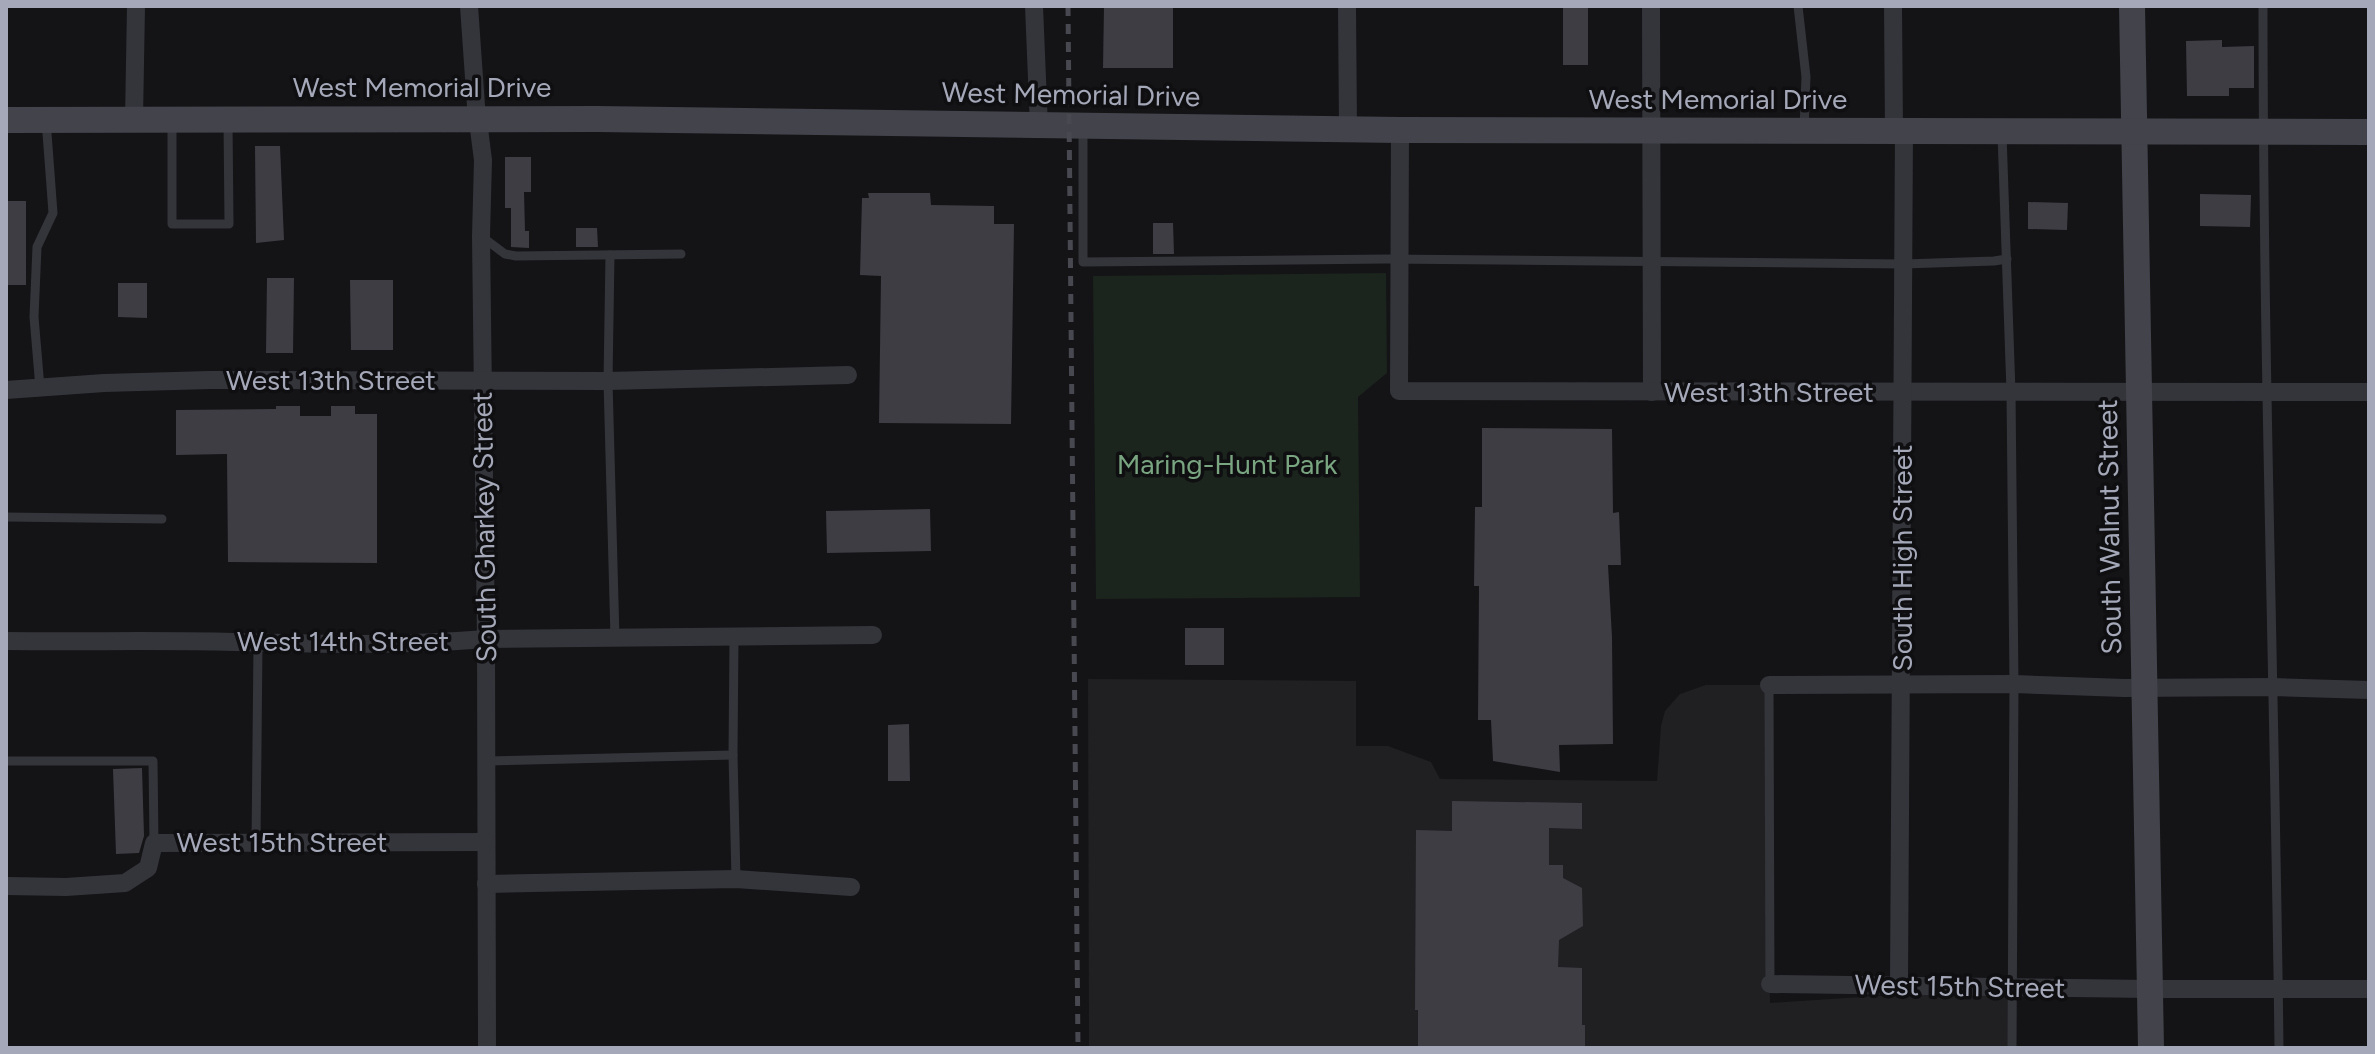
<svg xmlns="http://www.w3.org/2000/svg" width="2375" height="1054" viewBox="0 0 2375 1054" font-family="Figtree,sans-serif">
	<rect width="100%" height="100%" fill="#141416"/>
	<path fill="#202023" d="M 1088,679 L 1356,681 L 1356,746 L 1388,746 L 1431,762 L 1440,779 L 1657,781 L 1661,726 L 1665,711 L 1680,694 L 1706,685 L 1769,685 L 1770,1003 L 2013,987 L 2012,1048 L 1089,1048 Z"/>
	<path fill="#1b241d" d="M 1386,273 L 1387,373 L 1358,397 L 1360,597 L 1096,599 L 1093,276 Z"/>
	<g fill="#3e3d44">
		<path d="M 1104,6 L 1173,6 L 1173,68 L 1103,68 Z"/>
		<rect x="1563" y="7" width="25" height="58"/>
		<path d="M 2222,40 L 2222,47 L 2254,46 L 2254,88 L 2229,88 L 2229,96 L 2187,96 L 2186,41 Z"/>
		<path d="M 255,146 L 280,146 L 284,240 L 256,243 Z"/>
		<path d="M 505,157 L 531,157 L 531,192 L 524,192 L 525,231 L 529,231 L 529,248 L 511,247 L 511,208 L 505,208 Z"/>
		<path d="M 868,193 L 930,193 L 931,205 L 994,206 L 994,224 L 1014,224 L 1011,424 L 879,423 L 881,276 L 860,275 L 862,198 L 869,198 Z"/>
		<path d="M 2200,194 L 2251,195 L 2250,227 L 2200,226 Z"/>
		<rect x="6" y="201" width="20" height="84"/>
		<path d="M 2028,202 L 2068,203 L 2067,230 L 2028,229 Z"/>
		<path d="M 1153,223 L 1173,223 L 1174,254 L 1153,254 Z"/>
		<path d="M 576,228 L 597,228 L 598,247 L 576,247 Z"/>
		<path d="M 267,278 L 294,278 L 293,353 L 266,353 Z"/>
		<path d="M 350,280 L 393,280 L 393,350 L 351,350 Z"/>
		<path d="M 118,283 L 147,283 L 147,318 L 118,317 Z"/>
		<path d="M 276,406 L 300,406 L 300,416 L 331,416 L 331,406 L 355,406 L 355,414 L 377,414 L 377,563 L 228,562 L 227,454 L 176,455 L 176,410 L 276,409 Z"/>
		<path d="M 1482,428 L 1612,429 L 1613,513 L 1619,512 L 1621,565 L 1608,565 L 1612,637 L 1613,744 L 1559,745 L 1560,772 L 1493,761 L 1491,720 L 1478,720 L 1479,586 L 1474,586 L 1475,507 L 1482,507 Z"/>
		<path d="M 930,509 L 931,551 L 827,553 L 826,511 Z"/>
		<rect x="1185" y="628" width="39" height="37"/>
		<path d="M 909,724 L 910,781 L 888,781 L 888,725 Z"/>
		<path d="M 142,768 L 144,836 L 139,853 L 116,854 L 113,769 Z"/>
		<path d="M 1452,801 L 1582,803 L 1582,829 L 1549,828 L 1549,865 L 1563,865 L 1563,878 L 1582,888 L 1583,926 L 1559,940 L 1558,967 L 1582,968 L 1582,1025 L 1585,1025 L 1585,1048 L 1418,1048 L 1418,1010 L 1415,1010 L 1416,830 L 1452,831 Z"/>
	</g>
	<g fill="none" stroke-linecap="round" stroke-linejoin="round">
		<g stroke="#34353b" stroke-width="9">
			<path d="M 1798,6 L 1806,77 L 1804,130"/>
			<path d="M 2263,6 C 2263,353 2275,701 2279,1048"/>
			<path d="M 172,123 L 172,224 L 229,224 L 228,121"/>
			<path d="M 1083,130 L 1083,262 L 1386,259 L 1904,264 L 1994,261 L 2007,259"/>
			<path d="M 2002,134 L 2011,392 L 2014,684 L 2012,1048"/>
			<path d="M 481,236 L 505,254 L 516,256 L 681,254"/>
			<path d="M 610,255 L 608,381 L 615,638"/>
			<path d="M 40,388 L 34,317 L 37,247 L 53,213 L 46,120"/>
			<path d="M 6,517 L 162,519"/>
			<path d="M 734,637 L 733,755 L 736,879"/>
			<path d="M 1769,685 L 1770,984"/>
			<path d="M 6,761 L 153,761 L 154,843"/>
			<path d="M 486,761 L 733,755"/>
			<path d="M 256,843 L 258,644"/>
		</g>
		<g stroke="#34353b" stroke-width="18">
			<path d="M 469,6 L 476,106 L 483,160 L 481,236 L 486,639 L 487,1048"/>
			<path d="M 1034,6 L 1039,127"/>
			<path d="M 1347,6 L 1348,129"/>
			<path d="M 1651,6 L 1652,392"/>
			<path d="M 1893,6 L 1894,131"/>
			<path d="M 134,119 L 136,6"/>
			<path d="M 1400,130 L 1399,391 L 2369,392"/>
			<path d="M 6,390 L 104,383 L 210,380 L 608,381 L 848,375"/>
			<path d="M 6,641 C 82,642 158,640 234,642 C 317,644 402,646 486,639 L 873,635"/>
			<path d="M 1769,685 L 2014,684 L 2124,688 L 2273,687 L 2369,690"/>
			<path d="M 486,884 L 736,879 L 851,887"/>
			<path d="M 6,886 L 66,887 L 125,883 L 148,868 L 154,843 L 486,842"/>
			<path d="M 1770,984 L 2150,989 L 2369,989"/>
			<path d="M 1899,984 L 1904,131"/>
		</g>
		<g stroke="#42434b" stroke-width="26">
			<path d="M 2132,6 L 2151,1048"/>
			<path d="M 6,120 L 597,119 L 1400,130 L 2369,132"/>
		</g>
		<path stroke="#474850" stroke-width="5" stroke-dasharray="10 8" stroke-linecap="butt" d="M 1068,6 L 1078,1048"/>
	</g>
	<g text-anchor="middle" stroke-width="7" stroke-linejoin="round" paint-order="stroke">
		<g font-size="28" fill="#a4a8b8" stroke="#0f0f11">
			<text x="422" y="97">West Memorial Drive</text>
			<text transform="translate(1071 94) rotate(1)" y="10">West Memorial Drive</text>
			<text x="1718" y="109">West Memorial Drive</text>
			<text x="331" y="390">West 13th Street</text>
			<text x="1769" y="402">West 13th Street</text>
			<text transform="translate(484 527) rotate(-91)" y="10">South Gharkey Street</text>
			<text transform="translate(2109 527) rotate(-91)" y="10">South Walnut Street</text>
			<text transform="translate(1902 558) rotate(-90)" y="10">South High Street</text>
			<text x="343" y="651">West 14th Street</text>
			<text x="282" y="852">West 15th Street</text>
			<text transform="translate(1960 986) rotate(1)" y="10">West 15th Street</text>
		</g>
		<g font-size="28" fill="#79a580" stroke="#0f0f11">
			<text x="1227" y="474">Maring-Hunt Park</text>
		</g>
	</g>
	<rect width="2375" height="1054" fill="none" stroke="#a4a8b8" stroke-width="16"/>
</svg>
